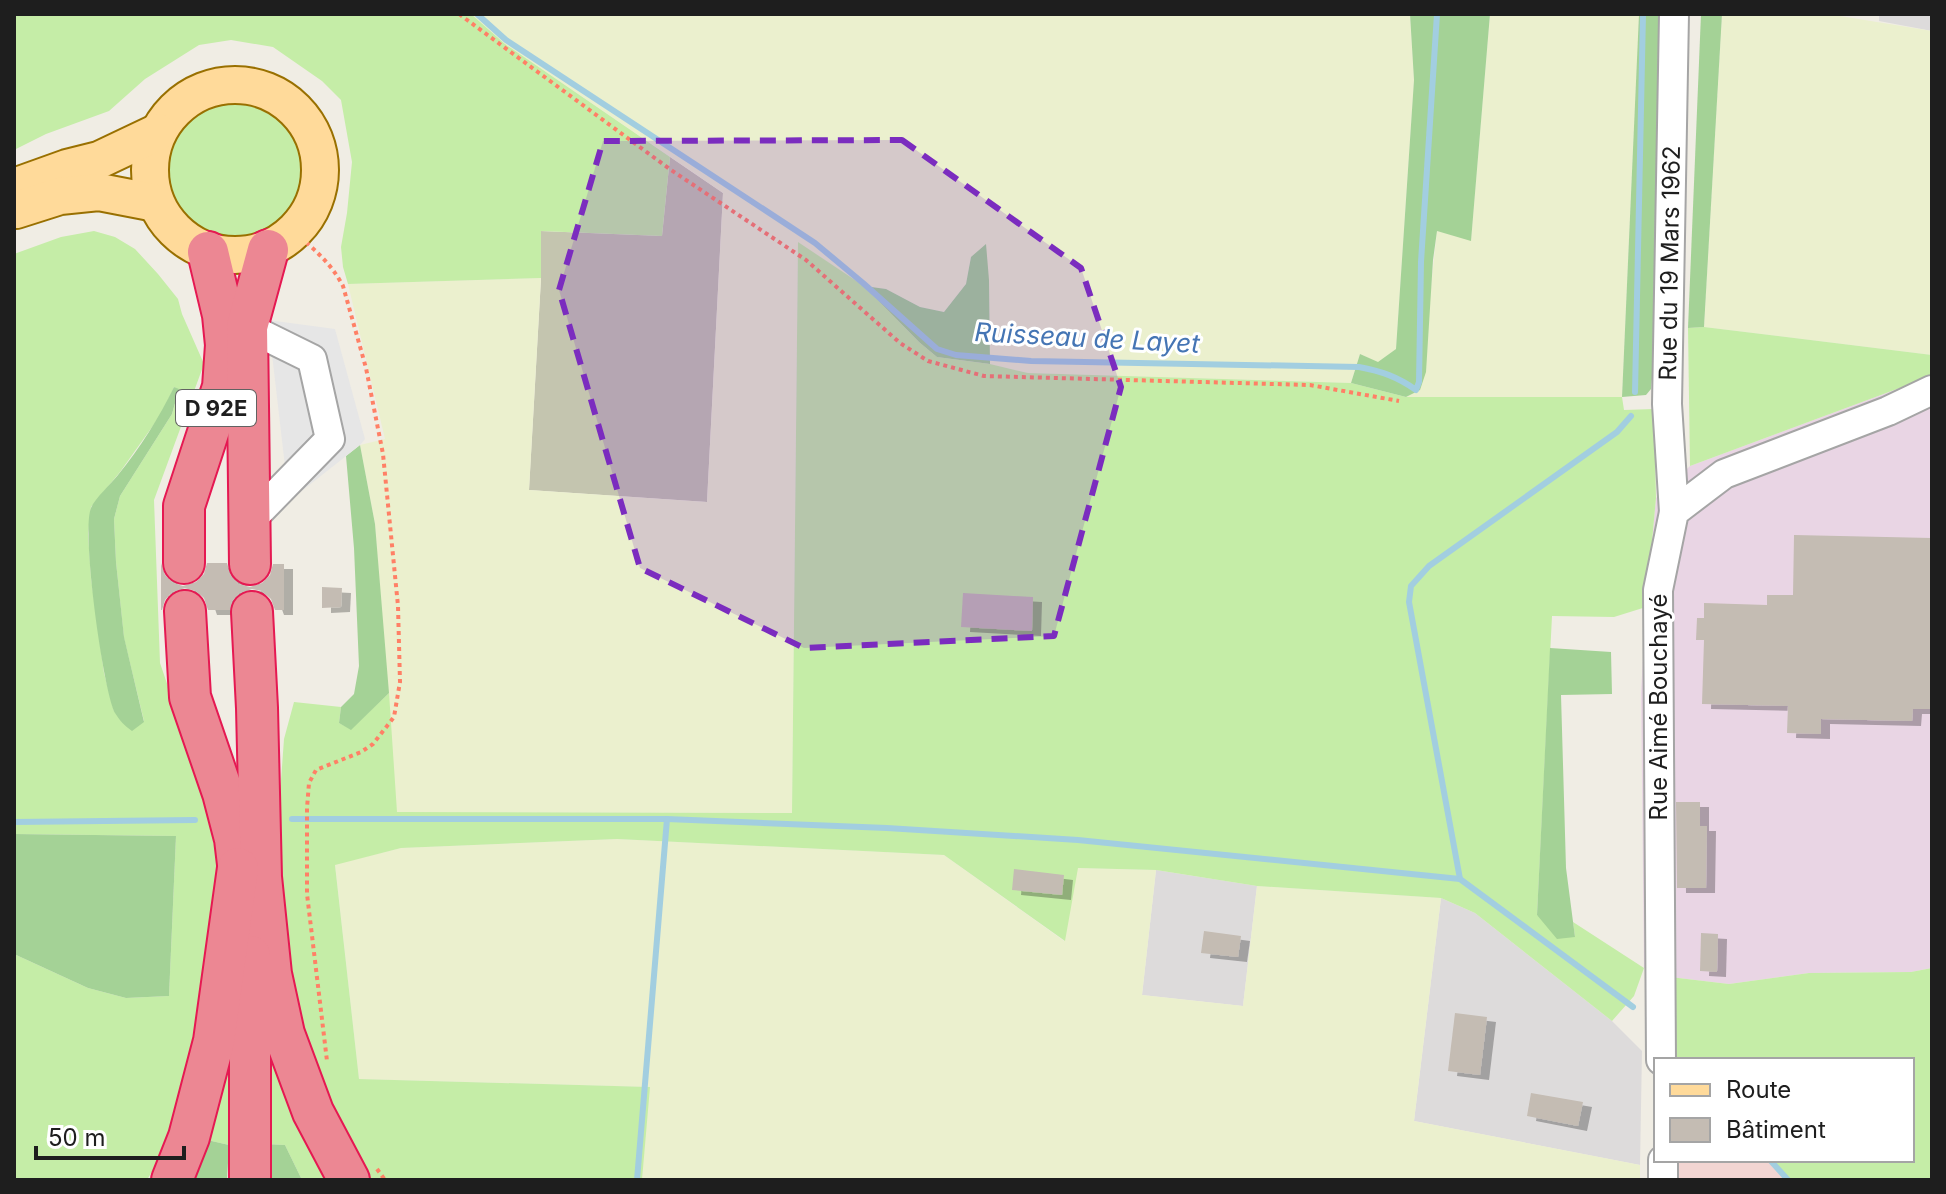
<svg xmlns="http://www.w3.org/2000/svg" width="1946" height="1194" viewBox="0 0 1946 1194" font-family="Inter,sans-serif">
	<defs>
		<filter id="shadow"><feDropShadow dx="9" dy="5" stdDeviation="0" flood-color="#0004"/></filter>
	</defs>
	<rect width="100%" height="100%" fill="#f0ede4"/>
	<g fill="#dddbdb">
		<path d="M 1879,14 L 1932,14 L 1932,31 L 1879,21 Z"/>
		<path d="M 1156,870 L 1257,886 L 1243,1006 L 1142,995 Z"/>
		<path d="M 1441,898 L 1475,913 L 1612,1021 L 1642,1051 L 1640,1165 L 1414,1121 Z"/>
	</g>
	<path fill="#f2d5d2" d="M 1674,1160 L 1768,1160 L 1786,1180 L 1675,1180 Z"/>
	<path fill="#e9d5e4" d="M 1932,376 L 1932,968 L 1911,972 L 1809,973 L 1729,984 L 1670,977 L 1644,968 L 1641,692 L 1646,607 L 1656,498 L 1690,466 Z"/>
	<path fill="#c4c5af" d="M 670,157 L 723,193 L 707,502 L 529,490 L 541,279 L 540,231 L 662,236 Z"/>
	<g fill="#ebf0ce">
		<path d="M 471,14 L 1410,14 L 1414,80 L 1396,349 L 1378,363 L 1360,354 L 1351,383 L 1028,373 L 990,364 L 989,280 L 971,257 L 966,284 L 944,312 L 920,307 L 886,289 L 864,286 L 798,243 L 792,813 L 396,812 L 375,524 L 360,445 L 385,439 L 348,284 L 541,278 L 529,490 L 707,502 L 723,193 L 505,44 Z"/>
		<path d="M 1490,14 L 1639,14 L 1622,397 L 1406,397 L 1420,390 L 1437,231 L 1471,240 Z"/>
		<path d="M 1722,14 L 1828,14 L 1932,31 L 1932,355 L 1704,327 Z"/>
		<path d="M 617,839 L 944,855 L 1064,941 L 1077,868 L 1156,870 L 1142,995 L 1243,1006 L 1257,886 L 1441,898 L 1414,1121 L 1640,1165 L 1640,1180 L 642,1180 L 649,1087 L 359,1079 L 335,864 L 401,848 Z"/>
	</g>
	<g fill="#c5eda7" fill-rule="evenodd">
		<path d="M 14,14 L 471,14 L 505,44 L 670,157 L 662,236 L 541,231 L 541,278 L 348,284 L 343,267 L 341,247 L 347,213 L 352,162 L 341,100 L 322,81 L 273,47 L 231,40 L 199,45 L 145,79 L 109,111 L 46,134 L 14,150 Z"/>
		<circle cx="234" cy="170" r="68"/>
		<path d="M 94,231 L 115,237 L 135,249 L 158,274 L 178,299 L 182,314 L 204,364 L 154,500 L 160,663 L 205,795 L 219,872 L 206,1002 L 164,1151 L 147,1180 L 14,1180 L 14,954 L 88,988 L 126,998 L 169,996 L 176,836 L 14,834 L 14,254 L 61,237 ZM 174,387 L 179,390 L 172,414 L 120,496 L 114,519 L 116,562 L 124,638 L 144,721 L 114,711 L 104,673 L 91,578 L 88,534 L 91,507 L 120,472 L 162,413 Z"/>
		<path d="M 798,242 L 864,286 L 919,342 L 937,357 L 990,364 L 1028,373 L 1351,383 L 1406,397 L 1622,397 L 1624,410 L 1654,409 L 1656,498 L 1646,607 L 1614,617 L 1552,616 L 1537,915 L 1575,937 L 1573,922 L 1644,968 L 1634,996 L 1612,1021 L 1475,913 L 1441,898 L 1257,886 L 1156,870 L 1078,868 L 1065,941 L 944,855 L 617,839 L 401,848 L 335,865 L 359,1079 L 650,1087 L 642,1180 L 368,1180 L 324,1102 L 291,1009 L 276,850 L 284,739 L 294,702 L 341,707 L 339,723 L 351,729 L 389,693 L 397,812 L 792,813 Z"/>
		<path d="M 1704,327 L 1932,355 L 1932,376 L 1690,466 L 1688,328 Z"/>
		<path d="M 1932,968 L 1932,1180 L 1786,1180 L 1768,1160 L 1912,1160 L 1912,1060 L 1673,1060 L 1670,977 L 1729,984 L 1809,973 L 1911,972 Z"/>
		<path d="M 235,1038 L 229,1145 L 203,1139 Z"/>
		<path d="M 269,1042 L 342,1180 L 302,1180 L 285,1145 L 265,1144 Z"/>
	</g>
	<g fill="#a4d296">
		<path d="M 1410,14 L 1490,14 L 1471,241 L 1437,231 L 1433,260 L 1426,372 L 1420,390 L 1406,397 L 1351,383 L 1360,354 L 1378,362 L 1396,349 L 1414,80 Z"/>
		<path d="M 1639,14 L 1664,14 L 1652,379 L 1651,389 L 1646,395 L 1622,397 Z"/>
		<path d="M 1701,14 L 1722,14 L 1704,327 L 1688,328 Z"/>
		<path d="M 986,244 L 989,280 L 990,364 L 937,357 L 919,342 L 864,286 L 886,289 L 920,307 L 944,312 L 966,284 L 971,257 Z"/>
		<path d="M 174,387 L 179,389 L 172,414 L 120,496 L 114,519 L 116,562 L 124,637 L 144,722 L 132,731 C 125,726 120,721 115,713 C 103,689 81,532 91,508 C 95,498 111,484 118,475 C 140,448 159,418 174,387 Z"/>
		<path d="M 360,445 L 375,524 L 389,693 L 351,730 L 339,723 L 341,707 L 354,694 L 359,666 L 354,548 L 346,456 Z"/>
		<path d="M 1550,648 L 1611,652 L 1612,694 L 1561,695 L 1566,868 L 1575,937 L 1557,939 L 1537,915 Z"/>
		<path d="M 14,834 L 176,836 L 169,996 L 126,998 L 88,988 L 14,954 Z"/>
		<path d="M 203,1139 L 229,1145 L 227,1180 L 192,1180 Z"/>
		<path d="M 265,1144 L 285,1145 L 302,1180 L 265,1180 Z"/>
	</g>
	<path fill="#e6e6e6" d="M 268,320 L 335,329 L 365,439 L 360,445 L 289,501 Z"/>
	<g fill="none" stroke-linecap="round" stroke-linejoin="round">
		<g stroke="#a2cee0" stroke-width="6">
			<path d="M 477,14 L 506,40 L 815,243 L 863,283 L 937,349 L 956,355 L 1031,361 L 1359,367 C 1381,371 1398,377 1416,390 L 1419,382 L 1421,262 L 1437,14"/>
			<path d="M 1635,392 L 1643,14"/>
			<path d="M 292,819 L 667,819 L 887,828 L 1078,840 L 1460,879"/>
			<path d="M 14,822 L 195,820"/>
			<path d="M 1460,879 L 1409,602 L 1411,586 L 1429,566 L 1617,432 L 1631,416"/>
			<path d="M 1460,879 L 1633,1007"/>
			<path d="M 1770,1160 L 1788,1180"/>
			<path d="M 637,1180 L 667,819"/>
		</g>
	</g>
	<g fill="#c4bcb3" filter="url(#shadow)">
		<path d="M 1794,535 L 1932,538 L 1932,709 L 1913,709 L 1912,721 L 1821,719 L 1821,734 L 1787,733 L 1788,706 L 1702,704 L 1704,640 L 1696,640 L 1697,618 L 1704,618 L 1704,603 L 1767,605 L 1767,595 L 1793,595 Z"/>
		<path d="M 161,563 L 165,575 L 173,583 L 183,586 L 196,582 L 204,574 L 207,563 L 227,563 L 231,576 L 238,584 L 250,587 L 262,583 L 270,575 L 273,564 L 284,564 L 284,610 L 275,610 L 271,599 L 262,591 L 252,589 L 239,593 L 232,601 L 230,610 L 208,610 L 204,598 L 196,591 L 184,588 L 172,592 L 165,600 L 162,610 L 161,610 Z"/>
		<path d="M 322,587 L 342,588 L 341,607 L 322,608 Z"/>
		<path d="M 963,593 L 1033,597 L 1032,631 L 961,627 Z"/>
		<path d="M 1676,802 L 1700,802 L 1700,826 L 1707,826 L 1706,888 L 1677,888 Z"/>
		<path d="M 1014,869 L 1064,875 L 1062,895 L 1012,890 Z"/>
		<path d="M 1204,931 L 1241,936 L 1238,957 L 1201,953 Z"/>
		<path d="M 1701,933 L 1718,934 L 1717,972 L 1700,971 Z"/>
		<path d="M 1455,1013 L 1487,1017 L 1480,1075 L 1448,1071 Z"/>
		<path d="M 1531,1093 L 1583,1102 L 1578,1126 L 1527,1116 Z"/>
	</g>
	<g fill="none" stroke-linecap="round" stroke-linejoin="round">
		<defs>
			<g id="minor">
				<path d="M 1674,14 L 1667,404 L 1674,512"/>
				<path d="M 247,327 L 312,359 L 330,439 L 248,523"/>
				<path d="M 1661,1060 L 1658,590 L 1674,512 L 1724,474 L 1888,411 L 1932,390"/>
				<path d="M 1663,1160 L 1663,1180"/>
			</g>
			<g id="major">
				<circle cx="235" cy="170" r="85"/>
				<path d="M 14,187 L 67,168 L 99,160 L 158,132"/>
				<path d="M 16,210 L 60,196 L 99,192 L 156,203"/>
			</g>
			<g id="highway">
				<path d="M 184,563 L 184,506 L 223,387 L 226,345 L 223,315 L 208,252"/>
				<path d="M 250,564 L 247,327 L 268,250"/>
				<path d="M 185,611 L 190,697 L 223,793 L 235,839 L 240,881"/>
				<path d="M 252,612 L 257,708 L 261,877 L 271,974 L 284,1034 L 313,1112 L 349,1180"/>
				<path d="M 250,956 L 250,1180"/>
				<path d="M 172,1180 L 189,1137 L 214,1041 L 238,868"/>
			</g>
		</defs>
		<use href="#minor" stroke="#a5a5a5" stroke-width="32"/>
		<use href="#major" stroke="#997000" stroke-width="40"/>
		<use href="#highway" stroke="#e51952" stroke-width="44"/>
		<g stroke="#ff8066" stroke-width="4" stroke-dasharray="4 4" stroke-linecap="butt">
			<path d="M 459,14 L 671,170 L 806,260 L 900,343 L 928,361 L 984,376 L 1310,385 L 1399,401"/>
			<path d="M 294,232 C 313,248 331,263 343,286 L 366,368 L 383,454 L 398,606 L 400,682 L 394,717 L 373,744 L 361,752 L 316,770 L 309,783 L 307,808 L 307,894 L 327,1061"/>
			<path d="M 377,1169 L 385,1180"/>
		</g>
		<use href="#minor" stroke="#fff" stroke-width="28"/>
		<use href="#major" stroke="#ffda9a" stroke-width="36"/>
		<use href="#highway" stroke="#ec8793" stroke-width="40"/>
	</g>
	<path fill="#7b2cbf" fill-opacity="0.2" stroke="#7b2cbf" stroke-width="6" stroke-dasharray="16 10" stroke-linejoin="round" d="M 902,140 L 1081,268 L 1121,387 L 1054,636 L 804,648 L 640,568 L 559,290 L 603,141 Z"/>
	<g text-anchor="middle" stroke-width="6" stroke-linejoin="round" paint-order="stroke">
		<rect fill="#fff" stroke="#626262" stroke-width="2" x="176" y="390" width="80" height="36" rx="6"/>
		<g font-size="22" font-weight="bold" fill="#1e1e1e">
			<text x="216" y="416">D 92E</text>
		</g>
		<g font-size="24" fill="#1e1e1e" stroke="#fff">
			<text transform="translate(1670 263) rotate(-89)" y="8">Rue du 19 Mars 1962</text>
			<text transform="translate(1659 707) rotate(-90)" y="8">Rue Aimé Bouchayé</text>
		</g>
		<g font-size="26" font-style="italic" fill="#4575b4" stroke="#fff">
			<text transform="translate(1087 338) rotate(3)" y="9">Ruisseau de Layet</text>
		</g>
	</g>
	<rect width="1946" height="1194" fill="none" stroke="#1e1e1e" stroke-width="32"/>
	<rect x="1654" y="1058" width="260" height="104" fill="#ffffff" stroke="#a5a5a5" stroke-width="2"/>
	<rect x="1670" y="1084" width="40" height="12" fill="#ffda9a" stroke="#a5a5a5" stroke-width="2"/>
	<text x="1726" y="1098" font-size="24" fill="#1e1e1e">Route</text>
	<rect x="1670" y="1118" width="40" height="24" fill="#c4bcb3" stroke="#a5a5a5" stroke-width="2"/>
	<text x="1726" y="1138" font-size="24" fill="#1e1e1e">Bâtiment</text>
	<path d="M36 1146v12h148v-12" fill="none" stroke="#1e1e1e" stroke-width="4"/>
	<text x="48" y="1146" font-size="24" fill="#1e1e1e" stroke="#ffffff" stroke-width="6" paint-order="stroke">50 m</text>
</svg>
